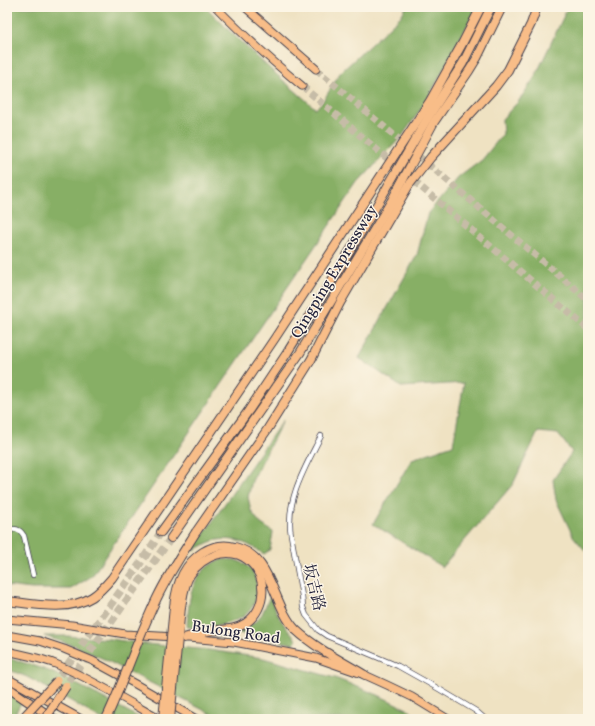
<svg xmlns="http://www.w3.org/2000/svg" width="595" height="726" viewBox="0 0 595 726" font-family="Vollkorn,'Noto Serif SC',serif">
	<rect width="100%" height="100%" fill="#fcf5e5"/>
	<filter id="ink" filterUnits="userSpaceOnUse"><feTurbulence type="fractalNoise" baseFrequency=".025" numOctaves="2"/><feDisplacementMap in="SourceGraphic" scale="8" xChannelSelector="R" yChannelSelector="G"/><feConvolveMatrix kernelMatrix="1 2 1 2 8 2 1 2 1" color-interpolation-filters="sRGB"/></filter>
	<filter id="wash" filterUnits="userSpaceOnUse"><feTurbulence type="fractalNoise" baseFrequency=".012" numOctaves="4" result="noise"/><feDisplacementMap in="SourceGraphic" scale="16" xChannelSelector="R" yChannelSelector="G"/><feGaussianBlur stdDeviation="0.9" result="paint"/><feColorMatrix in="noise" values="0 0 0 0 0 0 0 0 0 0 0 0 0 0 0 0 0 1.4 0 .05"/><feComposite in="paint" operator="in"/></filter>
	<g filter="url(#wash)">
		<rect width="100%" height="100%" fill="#efe2c2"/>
		<g fill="#87af65" stroke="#546850">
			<path d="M 7,7 L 206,7 C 240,43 278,76 316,109 L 325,98 L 340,73 L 401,16 L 406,7 L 477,7 L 427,100 L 402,136 L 358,183 L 92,576 L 71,589 L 32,589 L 7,586 Z"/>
			<path d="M 568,7 L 588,7 L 588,554 L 573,536 L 556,500 L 553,480 L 572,452 L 558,434 L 538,432 L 513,484 L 442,567 L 373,524 L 412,459 L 453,445 L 464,383 L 401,387 L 359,358 L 417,255 L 428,213 L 459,177 L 482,160 L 503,134 L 502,119 L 518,102 L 535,77 Z"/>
			<path d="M 283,420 L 252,481 L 248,497 L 251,511 L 260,523 L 273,532 L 270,550 L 264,554 C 249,544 236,537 217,540 C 209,541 201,547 194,550 L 201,538 Z"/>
			<path d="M 219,560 C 225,559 232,559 238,561 C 262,569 263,602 244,616 C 235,622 216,627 206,628 C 200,628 193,627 187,627 C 189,599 190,573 219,560 Z"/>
			<path d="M 270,596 C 274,605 277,615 283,623 C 287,629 294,634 296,641 L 294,644 L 234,632 L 254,623 L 262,614 Z"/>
			<path d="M 44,636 L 67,636 L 110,639 L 146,644 L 209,650 L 263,658 L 335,678 L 378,695 L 409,710 L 420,719 L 221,719 L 104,659 L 72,645 Z"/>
			<path d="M 7,658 C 22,662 37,666 51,672 C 82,686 112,703 142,719 L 100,719 L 71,701 L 27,677 L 7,669 Z"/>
			<path d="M 7,689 L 21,703 L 12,719 L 7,719 Z"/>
		</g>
	</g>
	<g filter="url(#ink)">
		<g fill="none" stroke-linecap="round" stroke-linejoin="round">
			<g stroke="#c6bca7" stroke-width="7" stroke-dasharray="7 3.5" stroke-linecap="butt">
				<path d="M 316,69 L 588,300"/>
				<path d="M 302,86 L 588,329"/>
			</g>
			<g stroke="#c6bca7" stroke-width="8" stroke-dasharray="8 4" stroke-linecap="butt">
				<path d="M 53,685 L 142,561 L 161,532"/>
				<path d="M 62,691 L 171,538"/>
				<path d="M 28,719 L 37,707"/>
			</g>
			<defs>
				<g id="minor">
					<path d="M 321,436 C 306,466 285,500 291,535 L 302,596 L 303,607 L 306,615 L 318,630 L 327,636 L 398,666 L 439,689 L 476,711 L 485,719"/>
					<path d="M 7,539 L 10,532 L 13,529 C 19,529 21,531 24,536 L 33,575"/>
				</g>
				<g id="primary">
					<path d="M 216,7 C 243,35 272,61 302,86"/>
					<path d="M 245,7 L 316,69"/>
					<path d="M 7,619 L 72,625 L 125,634 L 175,637"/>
					<path d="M 188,638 L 234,642 L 316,658 L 365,675 L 387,685 L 412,697 L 448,719"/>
					<path d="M 7,678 L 81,719"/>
				</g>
				<g id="trunk">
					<path d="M 7,635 L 40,641 L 64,649 L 93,661 L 137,685 L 196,719"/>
					<path d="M 7,651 C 24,655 42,658 58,665 C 93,680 126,700 159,719"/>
				</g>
				<g id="motorway">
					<path d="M 161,532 L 249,410 L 287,353 L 350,251 L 427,119 L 463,63 L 491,7"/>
					<path d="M 196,532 L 267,430 L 311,360 L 340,303 L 409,185 L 431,157 L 496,86 L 508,70 L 531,24 L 537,7"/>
					<path d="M 171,538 L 300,353 L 392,200 L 434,122 L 469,71 L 477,58 L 502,7"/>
					<path d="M 7,601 C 33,604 69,612 92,597 C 100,592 106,585 112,578 L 275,338 L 430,101 L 462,44 L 481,7"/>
					<path d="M 174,607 C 176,586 184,564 203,552 C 213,546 224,544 235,547 C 273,556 272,605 296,630 C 314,647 343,662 365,675"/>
					<path d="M 181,607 C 183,596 184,584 190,575 C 202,556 229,545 248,560 C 268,576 267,608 246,623 C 234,631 221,629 208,631 C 200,633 192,636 184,638"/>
					<path d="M 7,687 L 54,719"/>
				</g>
			</defs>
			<use href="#minor" stroke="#413f4f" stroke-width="6"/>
			<use href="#primary" stroke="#413f4f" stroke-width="9"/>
			<use href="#trunk" stroke="#413f4f" stroke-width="9"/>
			<use href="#motorway" stroke="#413f4f" stroke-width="10"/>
			<use href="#minor" stroke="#fff" stroke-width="4.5"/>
			<use href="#primary" stroke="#f8bd88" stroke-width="7"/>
			<use href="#trunk" stroke="#f8bd88" stroke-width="7"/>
			<use href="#motorway" stroke="#f8bd88" stroke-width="8"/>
			<defs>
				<g id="motorway-bridge">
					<path d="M 22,719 L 57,681"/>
					<path d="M 45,719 L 66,686"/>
					<path d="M 106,719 C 125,679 138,637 157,598 C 168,575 182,554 196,532"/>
					<path d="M 163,719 L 174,607"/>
					<path d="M 170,719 L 181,607"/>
				</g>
			</defs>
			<use href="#motorway-bridge" stroke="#413f4f" stroke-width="10" stroke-linecap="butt"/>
			<use href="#motorway-bridge" stroke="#f8bd88" stroke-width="8"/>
		</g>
	</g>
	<g text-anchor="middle" stroke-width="3" stroke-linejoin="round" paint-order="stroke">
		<g font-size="16" fill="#22223b" stroke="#fcf5e5">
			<text transform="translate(333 271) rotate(-59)" y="6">Qingping Expressway</text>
			<text transform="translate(315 587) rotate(76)" y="6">坂吉路</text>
			<text transform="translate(236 631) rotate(8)" y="6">Bulong Road</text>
		</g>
	</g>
	<rect width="595" height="726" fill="none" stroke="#fcf5e5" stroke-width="24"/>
</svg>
